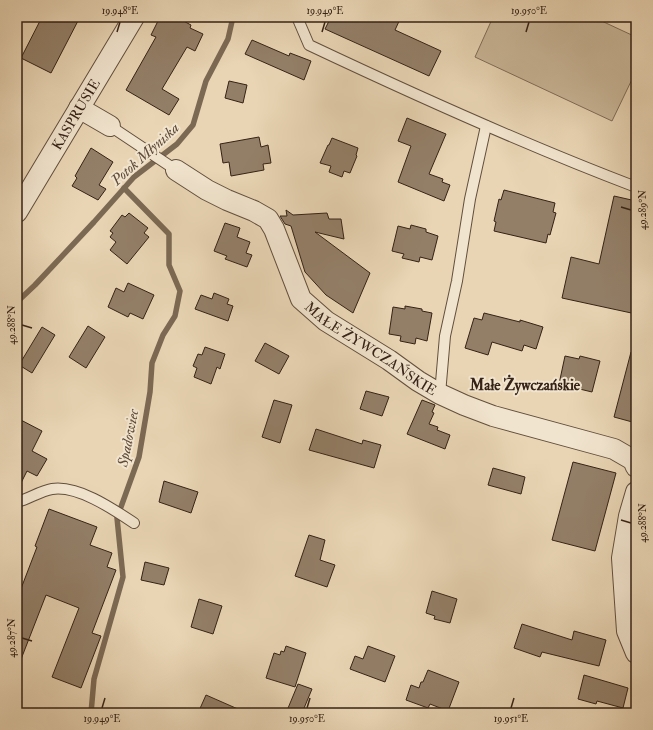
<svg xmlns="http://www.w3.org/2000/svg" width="653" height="730" viewBox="0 0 653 730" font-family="'IM FELL Double Pica',serif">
	<rect width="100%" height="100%" fill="#e9d5b4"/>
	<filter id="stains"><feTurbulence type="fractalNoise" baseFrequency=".005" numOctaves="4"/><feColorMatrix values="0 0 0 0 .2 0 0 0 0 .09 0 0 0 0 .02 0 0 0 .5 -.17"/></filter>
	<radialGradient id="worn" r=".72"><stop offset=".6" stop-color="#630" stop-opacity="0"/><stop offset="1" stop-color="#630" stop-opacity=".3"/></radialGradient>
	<path fill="#cab799" stroke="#806c58" d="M 493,17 L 593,17 L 636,37 L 636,71 L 612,121 L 475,57 Z"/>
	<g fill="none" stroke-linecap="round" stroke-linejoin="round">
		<g stroke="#7c6954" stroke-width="5.5">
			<path d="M 17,302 L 35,285 L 94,222 L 134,177 L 177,144 L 193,125 L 206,81 L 228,39 L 233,17"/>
			<path d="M 91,713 L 94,679 L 123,577 L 117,518 L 139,457 L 150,392 L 152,363 L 163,335 L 175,316 L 180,291 L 169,265 L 169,234 L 124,188"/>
		</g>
	</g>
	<g fill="#937f68" stroke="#352216">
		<path d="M 42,17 L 80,17 L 51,73 L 21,58 Z"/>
		<path d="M 160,17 L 176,17 L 191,25 L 190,28 L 203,34 L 195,51 L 187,47 L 162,89 L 179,99 L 169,115 L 126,90 L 156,37 L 151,35 Z"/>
		<path d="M 331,17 L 401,17 L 395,30 L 441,51 L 429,76 L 325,29 Z"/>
		<path d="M 252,40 L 289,56 L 290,53 L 311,61 L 304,80 L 245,54 Z"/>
		<path d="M 229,81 L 247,85 L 243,103 L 225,98 Z"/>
		<path d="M 407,118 L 446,134 L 429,174 L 443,179 L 442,182 L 450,185 L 444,201 L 398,182 L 411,146 L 398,141 Z"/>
		<path d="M 259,137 L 261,147 L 268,145 L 271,163 L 263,164 L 264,170 L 231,176 L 229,162 L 223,163 L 220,144 Z"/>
		<path d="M 332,138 L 358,148 L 356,155 L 357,156 L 350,173 L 344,171 L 342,177 L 329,172 L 331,166 L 320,163 L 328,145 L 329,145 Z"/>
		<path d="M 91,148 L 113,162 L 99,185 L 106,189 L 98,200 L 72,186 L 77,178 L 75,176 Z"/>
		<path d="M 504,190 L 555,203 L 553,212 L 556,213 L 550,235 L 548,234 L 546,243 L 494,231 L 496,222 L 494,221 L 499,199 L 501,200 Z"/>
		<path d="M 614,196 L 636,201 L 636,314 L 562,298 L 571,257 L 599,264 Z"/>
		<path d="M 286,210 L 293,215 L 327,213 L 329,219 L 341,219 L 344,239 L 315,232 L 370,273 L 353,313 L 326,295 L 305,272 L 291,226 L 285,224 L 280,216 L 287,216 Z"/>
		<path d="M 129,213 L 148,228 L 144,233 L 149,237 L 127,264 L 110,250 L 116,242 L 110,237 L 113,233 L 110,231 L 122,215 L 125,217 Z"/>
		<path d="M 225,223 L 240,228 L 237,237 L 250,242 L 246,253 L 252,255 L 247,267 L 225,259 L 227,256 L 214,251 Z"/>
		<path d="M 411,225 L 426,229 L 426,232 L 438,236 L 432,260 L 420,257 L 419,262 L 402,258 L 404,254 L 392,251 L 398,226 L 410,229 Z"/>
		<path d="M 128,283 L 154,295 L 143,319 L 130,313 L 128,317 L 108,307 L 116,288 L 124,292 Z"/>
		<path d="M 214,293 L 229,299 L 227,304 L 233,306 L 228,321 L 195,309 L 201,295 L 212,299 Z"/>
		<path d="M 405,306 L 422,309 L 422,311 L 432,313 L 427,341 L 416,338 L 415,344 L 400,341 L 401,336 L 389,334 L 393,307 L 405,309 Z"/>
		<path d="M 484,313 L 520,322 L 520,320 L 543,327 L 536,349 L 524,345 L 522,351 L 492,342 L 488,355 L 465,348 L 474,318 L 482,320 Z"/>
		<path d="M 88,326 L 105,337 L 86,368 L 69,357 Z"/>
		<path d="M 42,327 L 55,335 L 32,373 L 19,365 Z"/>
		<path d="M 265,343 L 289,356 L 279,374 L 255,361 Z"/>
		<path d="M 205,347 L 225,354 L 220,369 L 217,367 L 211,384 L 194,377 L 197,368 L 193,366 L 198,354 L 202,355 Z"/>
		<path d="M 631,352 L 636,352 L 636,423 L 614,417 Z"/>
		<path d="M 565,356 L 579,359 L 580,356 L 600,361 L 592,392 L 559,384 Z"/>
		<path d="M 366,391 L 389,397 L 382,416 L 360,409 Z"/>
		<path d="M 274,400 L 292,405 L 280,443 L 262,437 Z"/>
		<path d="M 422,400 L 435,405 L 432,412 L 434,413 L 429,424 L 438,427 L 437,430 L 450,435 L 445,449 L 407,434 Z"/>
		<path d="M 17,418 L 42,431 L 32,451 L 47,459 L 37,476 L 27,471 L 17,491 Z"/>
		<path d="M 316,429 L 362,444 L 363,440 L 381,445 L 374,468 L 309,450 Z"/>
		<path d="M 573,462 L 616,473 L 595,551 L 552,540 Z"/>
		<path d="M 493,468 L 525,477 L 521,494 L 488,485 Z"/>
		<path d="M 164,481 L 198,492 L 191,513 L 159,502 Z"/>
		<path d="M 49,509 L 97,527 L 90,545 L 112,553 L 107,567 L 116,570 L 92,633 L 101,636 L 81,688 L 52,677 L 79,608 L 46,595 L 18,667 L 17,666 L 17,599 L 37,547 L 35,546 Z"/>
		<path d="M 309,535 L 325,540 L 320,560 L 335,565 L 327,587 L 295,576 Z"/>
		<path d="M 145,562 L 169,568 L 164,585 L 141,580 Z"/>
		<path d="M 432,591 L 457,599 L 450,623 L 434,619 L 435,616 L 426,613 Z"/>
		<path d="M 199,599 L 222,606 L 213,634 L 191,627 Z"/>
		<path d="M 522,624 L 572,640 L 574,631 L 606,640 L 599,666 L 542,652 L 540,657 L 514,648 Z"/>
		<path d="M 286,646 L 306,653 L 295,687 L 266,678 L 274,653 L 280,655 L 281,651 L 284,652 Z"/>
		<path d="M 368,646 L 395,656 L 385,682 L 350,669 L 355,656 L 363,659 Z"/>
		<path d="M 428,670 L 459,682 L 448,711 L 430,704 L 428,708 L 406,700 L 411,685 L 419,688 L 421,682 L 423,682 Z"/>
		<path d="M 584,675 L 628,688 L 623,708 L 597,701 L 596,704 L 578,699 Z"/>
		<path d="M 298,684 L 312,689 L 302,713 L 286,713 Z"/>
		<path d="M 206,695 L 247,713 L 198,713 Z"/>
	</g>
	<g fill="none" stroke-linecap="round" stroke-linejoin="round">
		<defs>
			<g id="service">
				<path d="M 297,17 L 309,45 C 417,96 525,145 636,187"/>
				<path d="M 110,126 L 176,170"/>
				<path d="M 440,394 L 445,336 L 457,281 L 470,199 L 486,126"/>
				<path d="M 17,502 C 29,499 40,491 52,489 C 78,485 113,509 134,523"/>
			</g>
			<g id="minor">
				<path d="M 79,108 L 110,126"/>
				<path id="s1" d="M 176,170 L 207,190 L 227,200 L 254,211 L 268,219 L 274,229 L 301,299 L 326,321 L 389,360 L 418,381 L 440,394 L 464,405 L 493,416 L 614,449 L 633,460 L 636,467"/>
				<path id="s2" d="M 17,212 L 134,17"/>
				<path d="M 636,492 L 629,516 L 622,558 L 627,631 L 636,653"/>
			</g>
		</defs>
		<use href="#service" stroke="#624f3e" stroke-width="12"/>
		<use href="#minor" stroke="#624f3e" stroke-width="22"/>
		<use href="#service" stroke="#f1e4ce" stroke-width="10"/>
		<use href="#minor" stroke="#f1e4ce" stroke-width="20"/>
	</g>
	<path fill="none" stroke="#352216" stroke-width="1.5" d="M 117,32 L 120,22M 322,32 L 325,22M 526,32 L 529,22M 621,207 L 631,210M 22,325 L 32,328M 621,520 L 631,523M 22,638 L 32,641M 102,708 L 105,698M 307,708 L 310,698M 511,708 L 514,698"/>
	<g text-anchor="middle" stroke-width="4" stroke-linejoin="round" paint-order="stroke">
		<g font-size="14" fill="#352216" stroke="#f1e4ce">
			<text dy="5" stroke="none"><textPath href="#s2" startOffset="114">KASPRUSIE</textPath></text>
			<text dy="5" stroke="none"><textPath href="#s1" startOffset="277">MAŁE ŻYWCZAŃSKIE</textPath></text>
		</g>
		<g font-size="15" font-style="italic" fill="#5f4b3a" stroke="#f1e4ce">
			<text transform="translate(145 154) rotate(-42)" y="5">Potok Młyniska</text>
			<text transform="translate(128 438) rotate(-79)" y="5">Spadowiec</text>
		</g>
		<g font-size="15" font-weight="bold" fill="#352216" stroke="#f1e4ce">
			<text x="525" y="390">Małe Żywczańskie</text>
		</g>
	</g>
	<rect width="653" height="730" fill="none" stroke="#e9d5b4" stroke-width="44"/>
	<rect x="22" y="22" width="609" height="686" fill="none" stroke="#352216" stroke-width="1.5"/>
	<g font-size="10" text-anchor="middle" fill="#352216">
		<text x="120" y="14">19.948°E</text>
		<text x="325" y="14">19.949°E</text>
		<text x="529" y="14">19.950°E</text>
		<text transform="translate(642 210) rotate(-90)" y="4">49.289°N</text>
		<text transform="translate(11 325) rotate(-90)" y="4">49.288°N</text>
		<text transform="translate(642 523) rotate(-90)" y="4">49.288°N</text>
		<text transform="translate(11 638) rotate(-90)" y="4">49.287°N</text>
		<text x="102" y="722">19.949°E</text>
		<text x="307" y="722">19.950°E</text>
		<text x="511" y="722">19.951°E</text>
	</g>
	<rect width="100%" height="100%" filter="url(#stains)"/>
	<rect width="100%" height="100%" fill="url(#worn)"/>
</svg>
